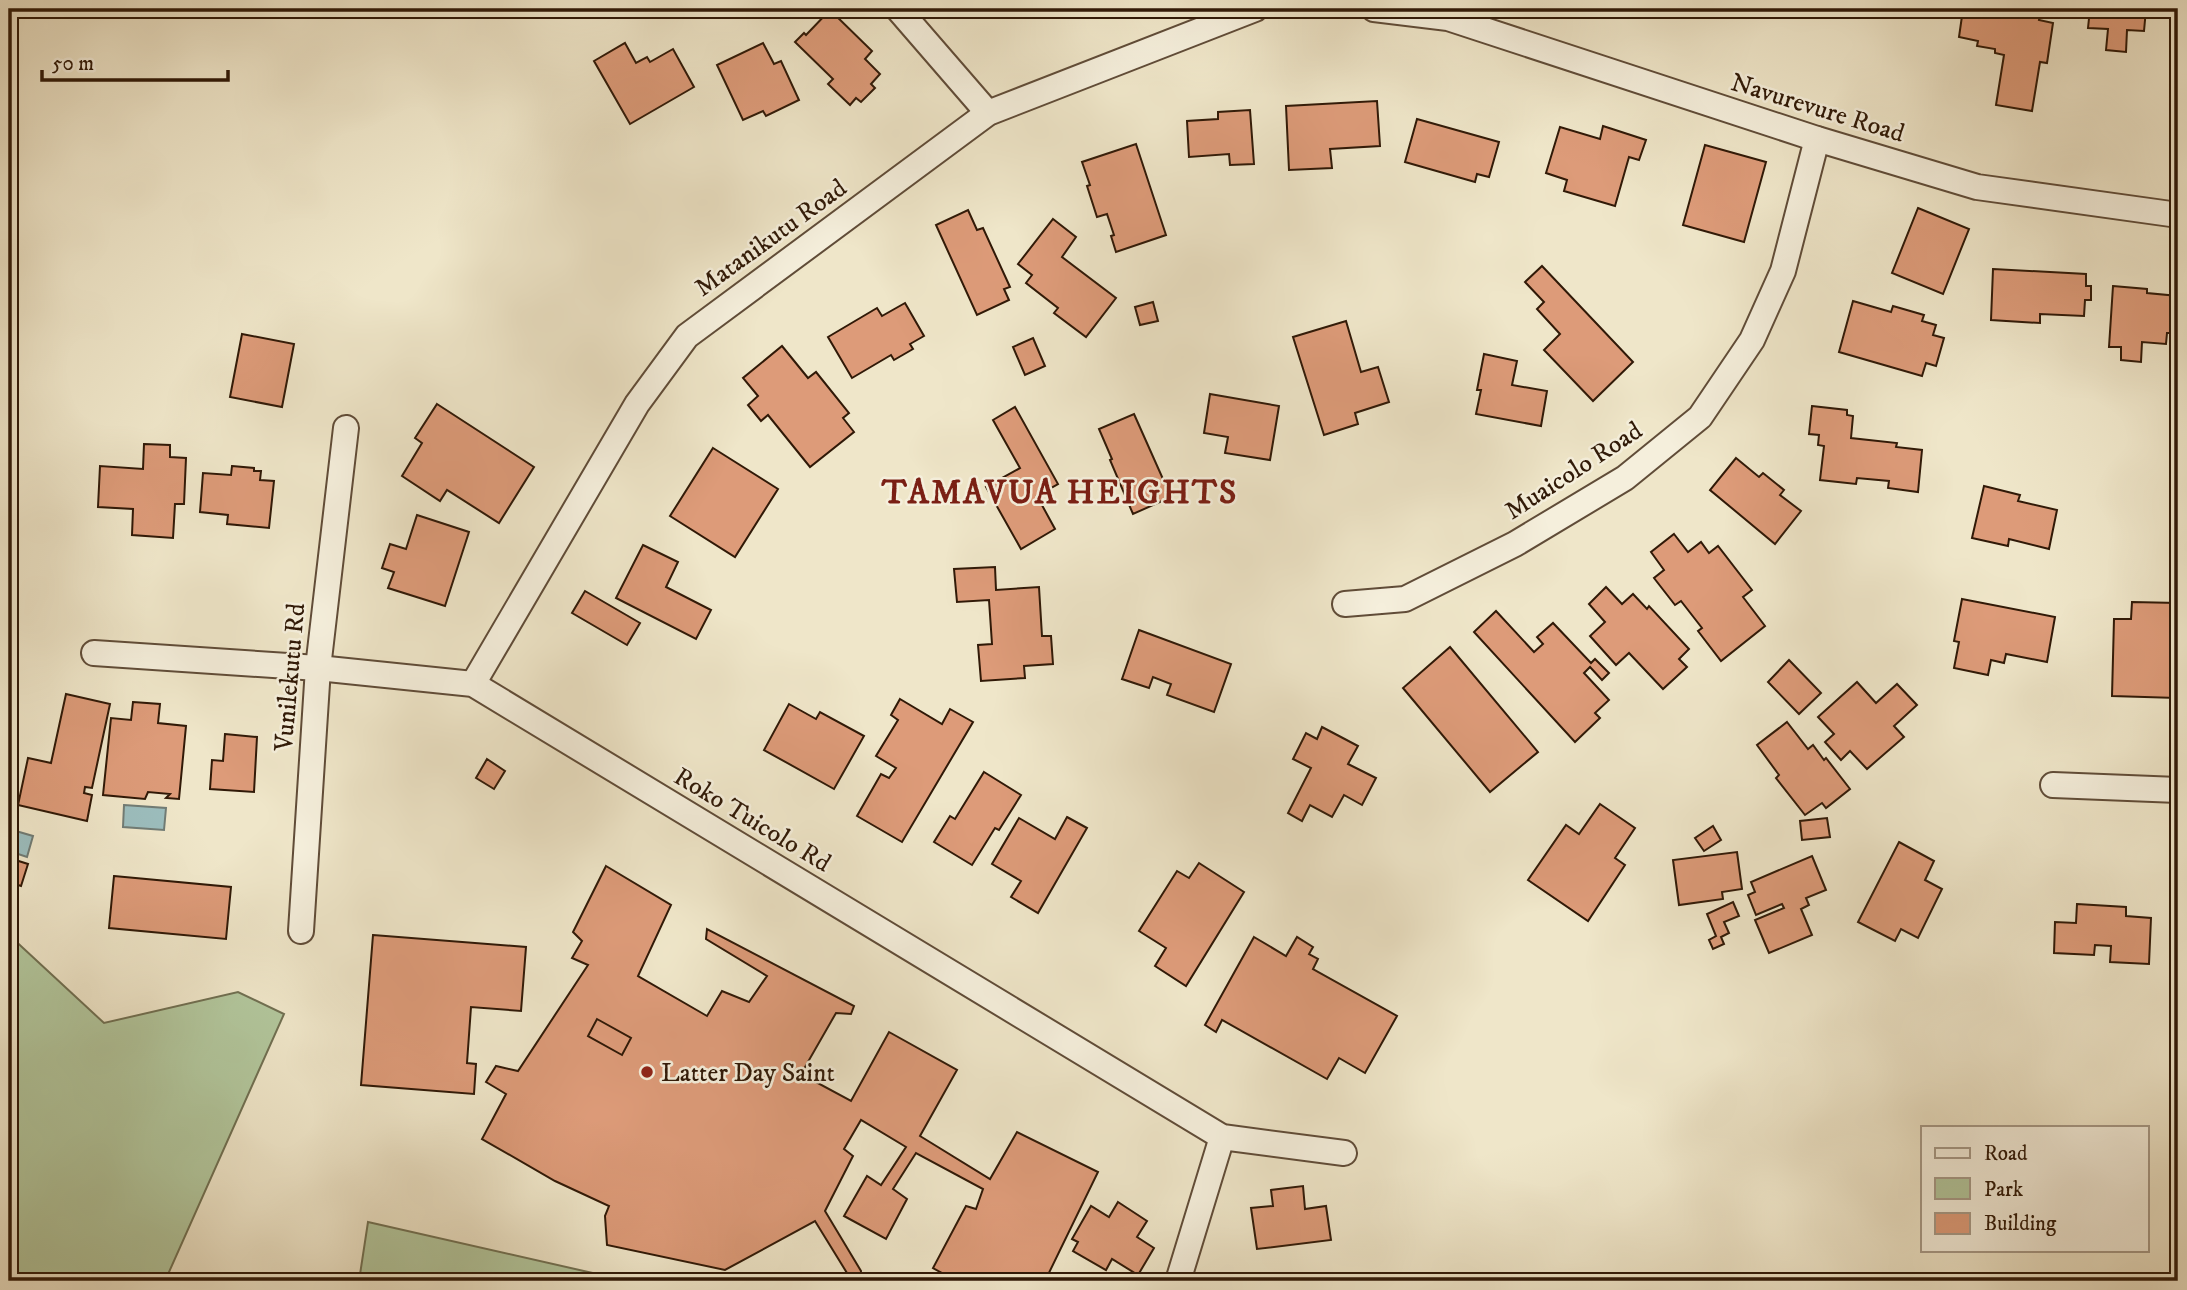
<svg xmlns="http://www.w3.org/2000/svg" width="2187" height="1290" viewBox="0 0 2187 1290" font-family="'IM FELL DW Pica',serif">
	<rect width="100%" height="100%" fill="#efe6c9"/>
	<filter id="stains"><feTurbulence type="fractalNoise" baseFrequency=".00286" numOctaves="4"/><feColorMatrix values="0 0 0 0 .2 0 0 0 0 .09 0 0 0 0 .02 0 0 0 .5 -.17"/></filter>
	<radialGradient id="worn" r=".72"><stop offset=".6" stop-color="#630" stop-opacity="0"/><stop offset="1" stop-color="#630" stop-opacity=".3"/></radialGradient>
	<g fill="#b2c69c" stroke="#717052" stroke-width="2">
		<path d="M 9,935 L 104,1023 L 238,992 L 284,1014 L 165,1281 L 9,1281 Z"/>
		<path d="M 368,1222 L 628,1281 L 359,1281 Z"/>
	</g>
	<g fill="#9cbebe" stroke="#717c75" stroke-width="2">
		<path d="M 124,805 L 166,808 L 164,830 L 123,827 Z"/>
		<path d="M 9,829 L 33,836 L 27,857 L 9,851 Z"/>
	</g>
	<g fill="#dd9b79" stroke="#301907" stroke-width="2">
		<path d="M 1963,9 L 2041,9 L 2039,20 L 2053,23 L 2047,63 L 2040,62 L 2032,111 L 1996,105 L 2004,55 L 1995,53 L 1995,49 L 1977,46 L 1978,41 L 1959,37 Z"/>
		<path d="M 2090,9 L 2146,9 L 2144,31 L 2127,30 L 2126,52 L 2106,50 L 2108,29 L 2088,28 Z"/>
		<path d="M 830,10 L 872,51 L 865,59 L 880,74 L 871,84 L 875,88 L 861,102 L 856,98 L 850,105 L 828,84 L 833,79 L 795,42 L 804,33 L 806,35 Z"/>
		<path d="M 2174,17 L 2178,18 L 2178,57 L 2171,56 Z"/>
		<path d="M 625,43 L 636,63 L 647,57 L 650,62 L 673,49 L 694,87 L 630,124 L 594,61 Z"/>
		<path d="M 763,43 L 774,64 L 781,61 L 799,100 L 766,116 L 763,111 L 743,120 L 717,65 Z"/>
		<path d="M 1377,101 L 1380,146 L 1330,149 L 1332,168 L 1289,170 L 1286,106 Z"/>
		<path d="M 1250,110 L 1254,164 L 1230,165 L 1229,154 L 1189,157 L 1187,121 L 1218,119 L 1218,112 Z"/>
		<path d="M 1417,119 L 1499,142 L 1489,177 L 1477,174 L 1475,182 L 1405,162 Z"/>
		<path d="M 1603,126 L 1646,140 L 1639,160 L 1629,157 L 1615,206 L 1564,191 L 1567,180 L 1546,173 L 1560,127 L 1600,139 Z"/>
		<path d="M 1136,144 L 1166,235 L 1116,252 L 1111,236 L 1114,235 L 1107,214 L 1097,217 L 1087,186 L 1090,185 L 1082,162 Z"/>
		<path d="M 1705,145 L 1766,162 L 1744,242 L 1683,225 Z"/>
		<path d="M 1918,208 L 1969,229 L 1943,294 L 1892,273 Z"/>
		<path d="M 968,210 L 977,230 L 983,228 L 1010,287 L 1004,289 L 1009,300 L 977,315 L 936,225 Z"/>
		<path d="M 1053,219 L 1076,237 L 1062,257 L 1116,298 L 1086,337 L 1054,313 L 1058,308 L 1026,283 L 1032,275 L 1018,264 Z"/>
		<path d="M 1542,266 L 1633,362 L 1593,401 L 1544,350 L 1560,334 L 1537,309 L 1544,302 L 1525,282 Z"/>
		<path d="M 1993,269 L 2086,274 L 2086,286 L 2091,286 L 2091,300 L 2085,300 L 2084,316 L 2040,314 L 2040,323 L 1991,320 Z"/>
		<path d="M 2113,286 L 2147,289 L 2147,293 L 2178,296 L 2177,333 L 2167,333 L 2166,344 L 2142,342 L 2141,362 L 2121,360 L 2121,347 L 2109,347 Z"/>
		<path d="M 1853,301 L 1891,312 L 1893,306 L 1924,315 L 1922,321 L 1936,325 L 1933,335 L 1944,338 L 1936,366 L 1926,363 L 1922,376 L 1839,352 Z"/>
		<path d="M 1153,302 L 1158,321 L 1140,325 L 1135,307 Z"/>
		<path d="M 905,303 L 924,336 L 910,344 L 913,349 L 894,360 L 891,355 L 852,378 L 828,337 L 877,308 L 882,316 Z"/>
		<path d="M 1346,321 L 1361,372 L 1378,367 L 1389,402 L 1355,413 L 1358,424 L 1324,435 L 1293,337 Z"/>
		<path d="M 242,334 L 294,344 L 282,407 L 230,397 Z"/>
		<path d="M 1033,338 L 1045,366 L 1025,375 L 1013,347 Z"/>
		<path d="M 782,346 L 808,378 L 816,372 L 849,413 L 843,418 L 854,432 L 810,467 L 768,415 L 761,421 L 748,405 L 758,396 L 743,378 Z"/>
		<path d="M 1484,354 L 1517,361 L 1512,385 L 1547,391 L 1541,426 L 1476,414 L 1481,390 L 1477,390 Z"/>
		<path d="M 1210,394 L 1279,406 L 1270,460 L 1225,453 L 1228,437 L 1204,433 Z"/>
		<path d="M 437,404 L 534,467 L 499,523 L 447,490 L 440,501 L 402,476 L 422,443 L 415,438 Z"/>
		<path d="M 1812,406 L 1847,410 L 1847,415 L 1853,416 L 1851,438 L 1897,443 L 1896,447 L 1922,450 L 1918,492 L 1888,488 L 1889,481 L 1857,478 L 1856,484 L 1820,480 L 1824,446 L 1818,445 L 1819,435 L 1809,434 Z"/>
		<path d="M 1015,407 L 1058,484 L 1037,496 L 1055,529 L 1021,549 L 986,487 L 1020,468 L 993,420 Z"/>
		<path d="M 1134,414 L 1171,497 L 1133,514 L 1110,460 L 1112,459 L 1099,429 Z"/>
		<path d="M 144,444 L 170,445 L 170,457 L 186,458 L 184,504 L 175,504 L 173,538 L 132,535 L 133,509 L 98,507 L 100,466 L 143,469 Z"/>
		<path d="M 713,448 L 778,489 L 735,557 L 670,516 Z"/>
		<path d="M 1736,458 L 1759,477 L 1763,473 L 1784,490 L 1780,495 L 1801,511 L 1775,544 L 1710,490 Z"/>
		<path d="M 232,466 L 254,468 L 254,471 L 261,471 L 260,480 L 274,481 L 269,528 L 227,524 L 228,515 L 200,512 L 203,473 L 231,475 Z"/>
		<path d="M 1984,486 L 2020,495 L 2018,501 L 2057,510 L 2049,549 L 2009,539 L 2008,546 L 1972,538 Z"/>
		<path d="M 417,515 L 469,532 L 445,606 L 388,588 L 394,572 L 382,568 L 390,544 L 406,549 Z"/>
		<path d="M 1674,534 L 1688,552 L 1701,542 L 1709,553 L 1718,546 L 1752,590 L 1743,597 L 1765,626 L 1721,661 L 1698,631 L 1702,628 L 1681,601 L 1675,605 L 1654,578 L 1664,570 L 1651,552 Z"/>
		<path d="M 643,545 L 678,562 L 666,587 L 711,610 L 696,639 L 616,598 Z"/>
		<path d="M 995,567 L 996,590 L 1039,587 L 1042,636 L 1051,636 L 1053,664 L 1024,666 L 1025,678 L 981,681 L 978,645 L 992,644 L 989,600 L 957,602 L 954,569 Z"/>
		<path d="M 1606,587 L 1622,604 L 1633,594 L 1647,609 L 1649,606 L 1689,649 L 1679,659 L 1687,667 L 1663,689 L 1629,653 L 1616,665 L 1590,636 L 1605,622 L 1589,604 Z"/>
		<path d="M 585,591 L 640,623 L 627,645 L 572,613 Z"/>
		<path d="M 1962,599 L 2055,617 L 2047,662 L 2006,654 L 2004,663 L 1991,660 L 1988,675 L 1954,668 L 1959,642 L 1954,641 Z"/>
		<path d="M 2132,602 L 2178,603 L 2177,698 L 2112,696 L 2114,619 L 2131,619 Z"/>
		<path d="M 1496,611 L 1534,652 L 1543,644 L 1537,637 L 1553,623 L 1591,663 L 1595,659 L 1609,673 L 1602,680 L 1590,667 L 1584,673 L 1609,700 L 1595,713 L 1600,718 L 1575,742 L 1474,632 Z"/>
		<path d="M 1139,630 L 1231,664 L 1214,712 L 1167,695 L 1171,684 L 1153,677 L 1149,688 L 1122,679 Z"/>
		<path d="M 1450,647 L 1538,752 L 1490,792 L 1403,688 Z"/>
		<path d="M 1789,660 L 1821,693 L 1799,714 L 1768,682 Z"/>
		<path d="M 1857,682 L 1876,703 L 1897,684 L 1917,705 L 1894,726 L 1904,737 L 1867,769 L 1850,751 L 1841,760 L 1825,742 L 1834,734 L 1818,717 Z"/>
		<path d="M 66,694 L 110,704 L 92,788 L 85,787 L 84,793 L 92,795 L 87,821 L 18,805 L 28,758 L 51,763 Z"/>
		<path d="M 900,699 L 942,724 L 950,709 L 973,722 L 902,842 L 857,816 L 881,774 L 889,778 L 896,768 L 876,756 L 898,720 L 891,715 Z"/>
		<path d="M 133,702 L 160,704 L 158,723 L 186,726 L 179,799 L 166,798 L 170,794 L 148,792 L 145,799 L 103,795 L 111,718 L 131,720 Z"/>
		<path d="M 789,704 L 816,719 L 820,712 L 864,736 L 834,789 L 764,750 Z"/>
		<path d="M 1787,722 L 1808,749 L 1813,745 L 1824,760 L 1826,758 L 1850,789 L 1826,808 L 1822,803 L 1805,815 L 1776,778 L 1779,775 L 1757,745 Z"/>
		<path d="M 1322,727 L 1358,746 L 1348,764 L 1376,778 L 1362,805 L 1344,795 L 1332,817 L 1310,805 L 1302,821 L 1288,813 L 1311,768 L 1293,759 L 1306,733 L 1317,739 Z"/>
		<path d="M 225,734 L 257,737 L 254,792 L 210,789 L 212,760 L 223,761 Z"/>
		<path d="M 487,759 L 505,771 L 494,789 L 476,778 Z"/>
		<path d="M 984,772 L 1021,795 L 999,830 L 995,828 L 972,865 L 934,842 L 950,816 L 955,819 Z"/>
		<path d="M 1600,804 L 1635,828 L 1615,858 L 1625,865 L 1588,921 L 1528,880 L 1566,825 L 1579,834 Z"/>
		<path d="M 1067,817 L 1087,828 L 1038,913 L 1011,897 L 1021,881 L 992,864 L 1019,818 L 1055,839 Z"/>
		<path d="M 1827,818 L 1830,837 L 1802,840 L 1800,821 Z"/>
		<path d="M 1713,826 L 1721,840 L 1704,851 L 1695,838 Z"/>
		<path d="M 1899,842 L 1934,861 L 1925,880 L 1942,889 L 1918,938 L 1901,929 L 1895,941 L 1858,922 Z"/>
		<path d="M 1737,852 L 1742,889 L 1722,892 L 1723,899 L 1679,905 L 1673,860 Z"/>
		<path d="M 1812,856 L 1826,890 L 1806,898 L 1809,905 L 1801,909 L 1812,935 L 1769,953 L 1755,920 L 1784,908 L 1782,904 L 1756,915 L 1748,895 L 1755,892 L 1751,882 Z"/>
		<path d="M 9,858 L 28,864 L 21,886 L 9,882 Z"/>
		<path d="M 1199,863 L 1244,892 L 1186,986 L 1155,966 L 1166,948 L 1139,931 L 1177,871 L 1189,878 Z"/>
		<path d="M 606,866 L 671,905 L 638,976 L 707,1016 L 722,991 L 749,1002 L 767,976 L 706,939 L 707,929 L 854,1006 L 851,1014 L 836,1013 L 801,1074 L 851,1101 L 889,1032 L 957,1070 L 920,1136 L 990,1179 L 1017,1132 L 1098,1172 L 1045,1281 L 956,1281 L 933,1268 L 966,1206 L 976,1209 L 983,1189 L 916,1153 L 893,1189 L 907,1199 L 886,1239 L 844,1216 L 867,1176 L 881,1185 L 906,1147 L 861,1120 L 844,1149 L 853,1156 L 825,1211 L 861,1271 L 860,1281 L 846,1281 L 847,1273 L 815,1221 L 725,1270 L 607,1245 L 605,1216 L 609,1206 L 555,1181 L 482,1139 L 506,1094 L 486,1082 L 496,1066 L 518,1071 L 588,965 L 572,958 L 582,941 L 573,932 Z"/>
		<path d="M 114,876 L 231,887 L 226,939 L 109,928 Z"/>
		<path d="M 1733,902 L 1739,916 L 1724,922 L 1729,933 L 1721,937 L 1724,944 L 1713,949 L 1709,940 L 1716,936 L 1707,914 Z"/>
		<path d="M 2077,904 L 2126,907 L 2126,916 L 2151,918 L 2149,964 L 2110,962 L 2111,946 L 2095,945 L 2094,955 L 2054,953 L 2055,922 L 2076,923 Z"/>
		<path d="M 373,935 L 526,947 L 521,1011 L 471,1007 L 467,1063 L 476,1064 L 474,1094 L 361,1085 Z"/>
		<path d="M 1254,937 L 1286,956 L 1297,937 L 1313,947 L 1309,954 L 1318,959 L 1313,969 L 1397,1016 L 1365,1073 L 1339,1058 L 1327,1079 L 1222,1020 L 1216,1032 L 1205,1025 Z"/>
		<path d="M 597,1019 L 631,1038 L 622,1055 L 588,1036 Z"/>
		<path d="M 1303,1186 L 1305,1209 L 1326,1206 L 1331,1240 L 1257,1249 L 1251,1208 L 1273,1206 L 1271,1190 Z"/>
		<path d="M 1118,1202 L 1147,1221 L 1137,1237 L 1154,1248 L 1138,1275 L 1112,1259 L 1106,1270 L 1073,1251 L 1078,1242 L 1072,1239 L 1091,1206 L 1109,1217 Z"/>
		<path d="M 254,1274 L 290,1279 L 290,1281 L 253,1281 Z"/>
	</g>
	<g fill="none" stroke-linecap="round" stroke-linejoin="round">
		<defs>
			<g id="street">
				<path d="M 898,9 L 988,113"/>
				<path d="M 1374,9 L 1448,18 L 1817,139 L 1977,187 L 2178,215"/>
				<path d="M 1345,604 L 1405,599 L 1515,544 L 1625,478 L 1700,417 L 1752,340 L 1783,271 L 1817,139"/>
				<path d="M 94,653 L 318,668 L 473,684 L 1222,1137 L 1344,1153"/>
				<path d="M 473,684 L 637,404 L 687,336 L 988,113 L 1255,9"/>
				<path d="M 2053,785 L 2178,790"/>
				<path d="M 301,931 L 318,668 L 346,428"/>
				<path d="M 1178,1281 L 1222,1137"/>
			</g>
		</defs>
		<use href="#street" stroke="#604c38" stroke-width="28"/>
		<use href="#street" stroke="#f5efdc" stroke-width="24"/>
	</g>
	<circle fill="#8f2418" stroke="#f5efdc" stroke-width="2.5" cx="647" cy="1072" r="7"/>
	<g text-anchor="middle" stroke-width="5" stroke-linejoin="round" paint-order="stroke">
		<g font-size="26" fill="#301907" stroke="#f5efdc">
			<text transform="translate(1818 107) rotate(17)" y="9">Navurevure Road</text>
			<text transform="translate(770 237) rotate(-36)" y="9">Matanikutu Road</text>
			<text transform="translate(1573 470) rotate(-33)" y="9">Muaicolo Road</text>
			<text transform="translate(289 677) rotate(-85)" y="9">Vunilekutu Rd</text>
			<text transform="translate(753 819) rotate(31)" y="9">Roko Tuicolo Rd</text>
		</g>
		<g font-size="26" fill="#301907" stroke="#f5efdc" text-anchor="start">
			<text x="661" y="1081">Latter Day Saint</text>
		</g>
		<g font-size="33" font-weight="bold" letter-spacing="2" fill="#7a1f14" stroke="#f5efdc">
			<text x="1060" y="503">TAMAVUA HEIGHTS</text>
		</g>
	</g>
	<rect width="2187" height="1290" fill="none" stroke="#efe6c9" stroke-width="35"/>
	<rect x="10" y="10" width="2166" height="1269" fill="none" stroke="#301907" stroke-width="3.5"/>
	<rect x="18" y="18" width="2152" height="1255" fill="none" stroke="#301907" stroke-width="2"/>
	<rect x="1921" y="1126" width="228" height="126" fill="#f5efdc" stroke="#a69987" stroke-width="2"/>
	<rect x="1935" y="1148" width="35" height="10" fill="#f5efdc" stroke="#a69987" stroke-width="2"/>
	<text x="1984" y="1160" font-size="21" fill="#301907">Road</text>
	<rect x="1935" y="1178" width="35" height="21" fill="#b2c69c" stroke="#a69987" stroke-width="2"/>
	<text x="1984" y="1196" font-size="21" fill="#301907">Park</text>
	<rect x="1935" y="1213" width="35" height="21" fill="#dd9b79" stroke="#a69987" stroke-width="2"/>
	<text x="1984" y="1230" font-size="21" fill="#301907">Building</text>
	<path d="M42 70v10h186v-10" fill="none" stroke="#301907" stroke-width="3.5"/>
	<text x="52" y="70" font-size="21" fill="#301907" stroke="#f5efdc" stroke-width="5" paint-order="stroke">50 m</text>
	<rect width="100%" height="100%" filter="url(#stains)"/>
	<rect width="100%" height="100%" fill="url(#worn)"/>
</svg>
